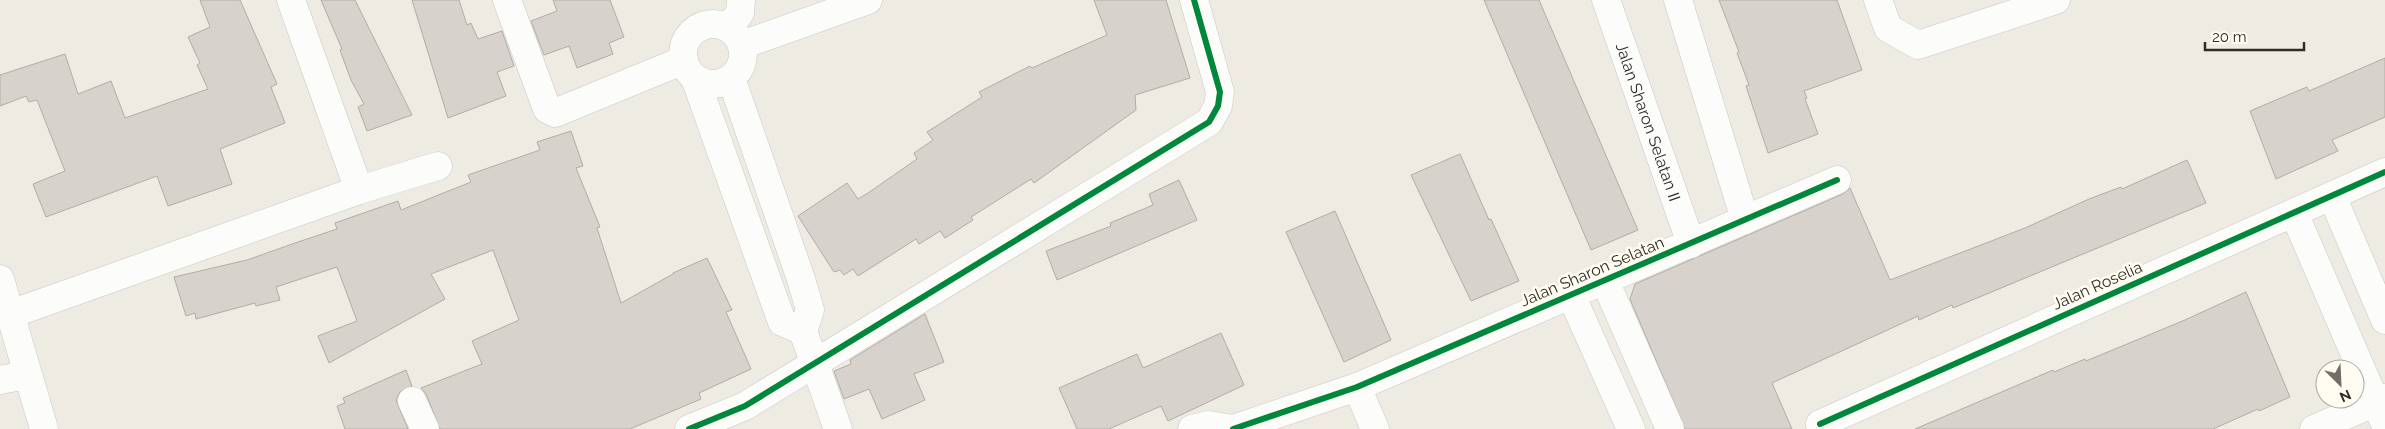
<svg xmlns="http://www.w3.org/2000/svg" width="2385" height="429" viewBox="0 0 2385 429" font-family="Raleway,sans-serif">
	<rect width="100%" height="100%" fill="#eeece2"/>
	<g fill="#d7d3cc" stroke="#b0aca6">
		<path d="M 200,0 L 240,0 L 277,84 L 271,87 L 285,123 L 220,149 L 232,184 L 168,206 L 157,176 L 46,217 L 33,184 L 65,171 L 37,100 L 29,102 L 26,96 L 0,106 L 0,75 L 65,54 L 78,94 L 111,81 L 125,118 L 208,89 L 197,65 L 200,63 L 188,37 L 210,27 Z"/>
		<path d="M 321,0 L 355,0 L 412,115 L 367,131 L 358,107 L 364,104 L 351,80 L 340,50 L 342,49 Z"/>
		<path d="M 412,0 L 459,0 L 467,25 L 471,23 L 478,39 L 502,31 L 514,66 L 497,72 L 506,96 L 448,118 Z"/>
		<path d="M 553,0 L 610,0 L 624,37 L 609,43 L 613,54 L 577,68 L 569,46 L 544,55 L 531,21 L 557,11 Z"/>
		<path d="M 1094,0 L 1166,0 L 1190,78 L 1135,95 L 1136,110 L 1034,183 L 1031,179 L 971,217 L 973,220 L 945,238 L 940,231 L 919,244 L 916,239 L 858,276 L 853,269 L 844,275 L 840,270 L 834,272 L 798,216 L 847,183 L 858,199 L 868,193 L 917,159 L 914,153 L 933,140 L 927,132 L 982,97 L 979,92 L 1030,66 L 1032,68 L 1107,35 Z"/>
		<path d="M 1484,0 L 1539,0 L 1638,230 L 1591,250 Z"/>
		<path d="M 1719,0 L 1837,0 L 1862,70 L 1804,91 L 1807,98 L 1805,99 L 1818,134 L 1768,153 L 1746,86 L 1749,85 L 1737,53 L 1739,52 Z"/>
		<path d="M 2385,58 L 2385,117 L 2332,140 L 2338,151 L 2276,179 L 2250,111 L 2307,87 L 2309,91 Z"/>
		<path d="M 571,131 L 583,166 L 576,168 L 600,227 L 597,228 L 621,303 L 673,274 L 673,273 L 707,258 L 732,310 L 726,312 L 751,369 L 699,393 L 701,399 L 630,429 L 440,429 L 426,394 L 421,388 L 482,364 L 472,341 L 519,320 L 493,250 L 431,274 L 445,299 L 329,363 L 318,336 L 357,321 L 337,267 L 276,287 L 280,300 L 256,306 L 255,303 L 196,319 L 195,313 L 186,316 L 174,277 L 247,260 L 298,242 L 337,229 L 335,223 L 398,201 L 401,210 L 471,182 L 468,175 L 540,150 L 537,142 Z"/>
		<path d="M 1460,154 L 1489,220 L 1491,219 L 1519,281 L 1471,301 L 1411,175 Z"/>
		<path d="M 2187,160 L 2206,203 L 1953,308 L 1952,305 L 1919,320 L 1918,316 L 1772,383 L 1792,429 L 1685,429 L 1630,299 L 1635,284 L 1843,194 L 1850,188 L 1890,280 L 2025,228 L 2089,199 L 2121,187 L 2122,189 Z"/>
		<path d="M 1179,180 L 1197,220 L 1057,280 L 1046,251 L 1111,226 L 1110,223 L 1153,205 L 1149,194 Z"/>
		<path d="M 1335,211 L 1391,340 L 1344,362 L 1286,232 Z"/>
		<path d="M 2246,292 L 2290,397 L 2259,411 L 2258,409 L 2213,429 L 1915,429 L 2053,370 L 2054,372 L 2085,359 L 2086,361 L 2185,320 Z"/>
		<path d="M 925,314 L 944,362 L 914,374 L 925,400 L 882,419 L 869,389 L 844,399 L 834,371 L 851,364 L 850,360 Z"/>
		<path d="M 1221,333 L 1244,385 L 1168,421 L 1161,406 L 1109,429 L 1077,429 L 1059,388 L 1137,354 L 1143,368 Z"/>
		<path d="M 406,370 L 412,386 L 400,392 L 396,400 L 408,429 L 345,429 L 337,406 L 345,403 L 343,398 Z"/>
	</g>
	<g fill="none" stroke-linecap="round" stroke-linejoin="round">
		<defs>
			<g id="minor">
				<path d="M 291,0 L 359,190"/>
				<path d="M 507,0 L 547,109 L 555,113 L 684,60"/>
				<path id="s1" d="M 1606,0 L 1691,244"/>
				<path d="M 1678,0 L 1745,220"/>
				<path d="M 1878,0 L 1888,28 L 1918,45 L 2056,0"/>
				<circle cx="713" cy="54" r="30"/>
				<path d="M 728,28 L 740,13 L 741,0"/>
				<path d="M 742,45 L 868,0"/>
				<path d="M 695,78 L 782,322 L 803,331"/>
				<path d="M 731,78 L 801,279 L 810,310 L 803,331 L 838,429"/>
				<path d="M 2332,196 L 2385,320"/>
				<path d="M 2294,213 L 2385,424"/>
				<path d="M 0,279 L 44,429"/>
				<path d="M 1605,281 L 1670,429"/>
				<path d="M 1571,295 L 1631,429"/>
				<path d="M 11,314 L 359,190 L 438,166"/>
				<path d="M 0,380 L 27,375"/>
				<path d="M 1357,387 L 1375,429"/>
				<path d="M 412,401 L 425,429"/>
				<path d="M 1820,424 L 2385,172"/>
				<path d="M 689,429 L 745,406 L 1209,122 L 1218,106 L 1220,92 L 1194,0"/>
				<path d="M 1192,429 L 1209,425 L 1233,429"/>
				<path d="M 1233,429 L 1357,387 L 1837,180"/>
				<path d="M 2314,429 L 2385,398"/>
			</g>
		</defs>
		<use href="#minor" stroke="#c9c7c0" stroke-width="29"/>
		<use href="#minor" stroke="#fcfcfb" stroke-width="28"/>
		<defs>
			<g id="cycleway">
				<path d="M 1820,424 L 2385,172"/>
				<path d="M 689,429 L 745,406 L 1209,122 L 1218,106 L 1220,92 L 1194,0"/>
				<path d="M 1233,429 L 1357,387 L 1837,180"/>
			</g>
		</defs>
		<use href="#cycleway" stroke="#fffcf1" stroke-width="9"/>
		<use href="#cycleway" stroke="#00873e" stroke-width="6"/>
	</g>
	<g text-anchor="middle" stroke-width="5" stroke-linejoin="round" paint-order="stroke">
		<g font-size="16" fill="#2e2c25" stroke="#fffcf1">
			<text dy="6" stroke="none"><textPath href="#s1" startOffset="129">Jalan Sharon Selatan II</textPath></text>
			<text transform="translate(1592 271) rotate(-23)" y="6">Jalan Sharon Selatan</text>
			<text transform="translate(2097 285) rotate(-24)" y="6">Jalan Roselia</text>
		</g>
	</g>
	<g transform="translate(2340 384) rotate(156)"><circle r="24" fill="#fffcf1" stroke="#aba99f"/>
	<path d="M0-4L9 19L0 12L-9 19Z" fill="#716f67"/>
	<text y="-8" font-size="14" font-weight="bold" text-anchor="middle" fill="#2e2c25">N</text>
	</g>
	<path d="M2205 42v8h99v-8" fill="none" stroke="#2e2c25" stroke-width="2.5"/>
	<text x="2212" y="42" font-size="15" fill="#2e2c25" stroke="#fffcf1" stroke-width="4" paint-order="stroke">20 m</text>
</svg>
